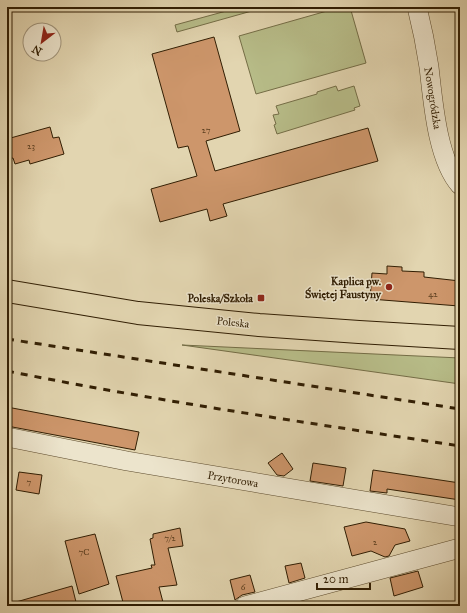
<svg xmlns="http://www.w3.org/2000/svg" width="467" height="613" viewBox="0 0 467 613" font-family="'IM FELL Great Primer',serif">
	<rect width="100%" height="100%" fill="#e2d5b0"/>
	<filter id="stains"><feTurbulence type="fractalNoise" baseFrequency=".005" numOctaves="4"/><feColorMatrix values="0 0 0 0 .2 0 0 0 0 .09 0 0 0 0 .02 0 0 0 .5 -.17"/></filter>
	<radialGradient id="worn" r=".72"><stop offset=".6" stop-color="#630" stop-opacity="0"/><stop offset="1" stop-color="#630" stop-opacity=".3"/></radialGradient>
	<g fill="#b7bc88" stroke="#746d46">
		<path d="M 241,7 L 266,7 L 177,32 L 175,25 Z"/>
		<path d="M 341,7 L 350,7 L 366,63 L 256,94 L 239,36 Z"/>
		<path d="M 336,86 L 338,91 L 354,86 L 360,106 L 354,108 L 355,110 L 277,134 L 274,125 L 276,124 L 273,115 L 279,114 L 276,106 L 317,94 L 317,92 Z"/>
		<path d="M 182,345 L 460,358 L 460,384 Z"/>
	</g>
	<g fill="#cd966b" stroke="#311e03">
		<path d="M 214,37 L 240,131 L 206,141 L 215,171 L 368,128 L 378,161 L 223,204 L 227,216 L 210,221 L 207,209 L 160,222 L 151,189 L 197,176 L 188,146 L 178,148 L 152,54 Z"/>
		<path d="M 50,127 L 53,138 L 59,137 L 64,154 L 30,164 L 29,160 L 15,164 L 13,158 L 7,159 L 7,139 Z"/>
		<path d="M 387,266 L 402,267 L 402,271 L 424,272 L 424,277 L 460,281 L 459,306 L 370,299 L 372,273 L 387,274 Z"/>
		<path d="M 7,407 L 139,432 L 135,450 L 7,426 Z"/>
		<path d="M 282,453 L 293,469 L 284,476 L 277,475 L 268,463 Z"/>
		<path d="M 313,463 L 346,468 L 343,486 L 310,481 Z"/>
		<path d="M 373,470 L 460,483 L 460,500 L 387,489 L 387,493 L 370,491 Z"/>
		<path d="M 19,472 L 42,475 L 39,494 L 16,490 Z"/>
		<path d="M 366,522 L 405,529 L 410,541 L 395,545 L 389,556 L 385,557 L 371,551 L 352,556 L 344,527 Z"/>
		<path d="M 180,528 L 183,546 L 168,548 L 177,585 L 159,587 L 164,606 L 124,606 L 116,576 L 152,568 L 151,565 L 155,565 L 150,539 L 153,538 L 153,534 Z"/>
		<path d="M 95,534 L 109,584 L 79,594 L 65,541 Z"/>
		<path d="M 301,563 L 305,578 L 289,583 L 285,566 Z"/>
		<path d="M 418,571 L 423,587 L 394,596 L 390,578 Z"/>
		<path d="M 250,575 L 255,592 L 242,595 L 235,600 L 230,580 Z"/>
		<path d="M 72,586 L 77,606 L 16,606 L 16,602 Z"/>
	</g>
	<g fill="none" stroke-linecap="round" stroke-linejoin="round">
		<defs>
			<g id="minor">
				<path d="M 417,7 C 422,27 426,47 429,67 C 433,101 437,159 460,185"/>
				<path d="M 7,437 L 127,461 L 460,517"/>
				<path d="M 245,606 L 460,548"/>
			</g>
			<path id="major" d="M 7,291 L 138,313 L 259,325 L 359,332 L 460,338"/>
		</defs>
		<use href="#minor" stroke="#5d4c2e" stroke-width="20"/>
		<use href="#major" stroke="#311e03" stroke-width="24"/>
		<use href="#minor" stroke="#ece4cc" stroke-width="19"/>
		<use href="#major" stroke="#e2d5b0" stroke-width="22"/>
		<g stroke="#311e03" stroke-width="3" stroke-dasharray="7 7" stroke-linecap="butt">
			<path d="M 7,339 L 460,409"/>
			<path d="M 7,371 C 157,401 309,423 460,446"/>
		</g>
	</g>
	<g fill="#8f2418" stroke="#ece4cc" stroke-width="1.5">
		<circle cx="389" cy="287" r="4"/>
		<rect x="257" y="294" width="8" height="8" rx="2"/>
	</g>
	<g text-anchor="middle" stroke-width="3" stroke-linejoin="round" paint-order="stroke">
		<g font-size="9" fill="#583c1d">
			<text x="206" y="133">27</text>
			<text x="31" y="149">23</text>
			<text x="433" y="297">42</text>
			<text x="29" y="485">7</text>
			<text x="170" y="541">7/2</text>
			<text x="375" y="545">2</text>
			<text x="84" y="555">7C</text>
			<text x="243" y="590">6</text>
		</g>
		<g font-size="11" fill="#311e03" stroke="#ece4cc">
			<text transform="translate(433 98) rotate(81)" y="4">Nowogródzka</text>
			<text transform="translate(233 322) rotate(6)" y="4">Poleska</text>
			<text transform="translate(233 479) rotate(10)" y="4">Przytorowa</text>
		</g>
		<g font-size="11" font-weight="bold" fill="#311e03" stroke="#ece4cc" text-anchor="end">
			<text x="381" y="285">Kaplica pw.<tspan x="381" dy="13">Świętej Faustyny</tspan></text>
			<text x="253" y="302">Poleska/Szkoła</text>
		</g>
	</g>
	<rect width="467" height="613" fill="none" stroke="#e2d5b0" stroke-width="24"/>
	<rect x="8" y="8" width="451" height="597" fill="none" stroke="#311e03" stroke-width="2"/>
	<rect x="12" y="12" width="443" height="589" fill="none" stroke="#311e03"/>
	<g transform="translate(42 42) rotate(211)"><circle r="19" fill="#ece4cc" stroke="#a1957c"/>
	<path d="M0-3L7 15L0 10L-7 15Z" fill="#8f2418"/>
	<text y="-6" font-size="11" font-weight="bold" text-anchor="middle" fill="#311e03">N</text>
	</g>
	<path d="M317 583v6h53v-6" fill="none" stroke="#311e03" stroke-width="2"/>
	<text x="323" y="583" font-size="12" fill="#311e03" stroke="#ece4cc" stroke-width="3" paint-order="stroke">20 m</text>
	<rect width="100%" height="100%" filter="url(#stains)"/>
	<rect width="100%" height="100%" fill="url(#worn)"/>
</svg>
